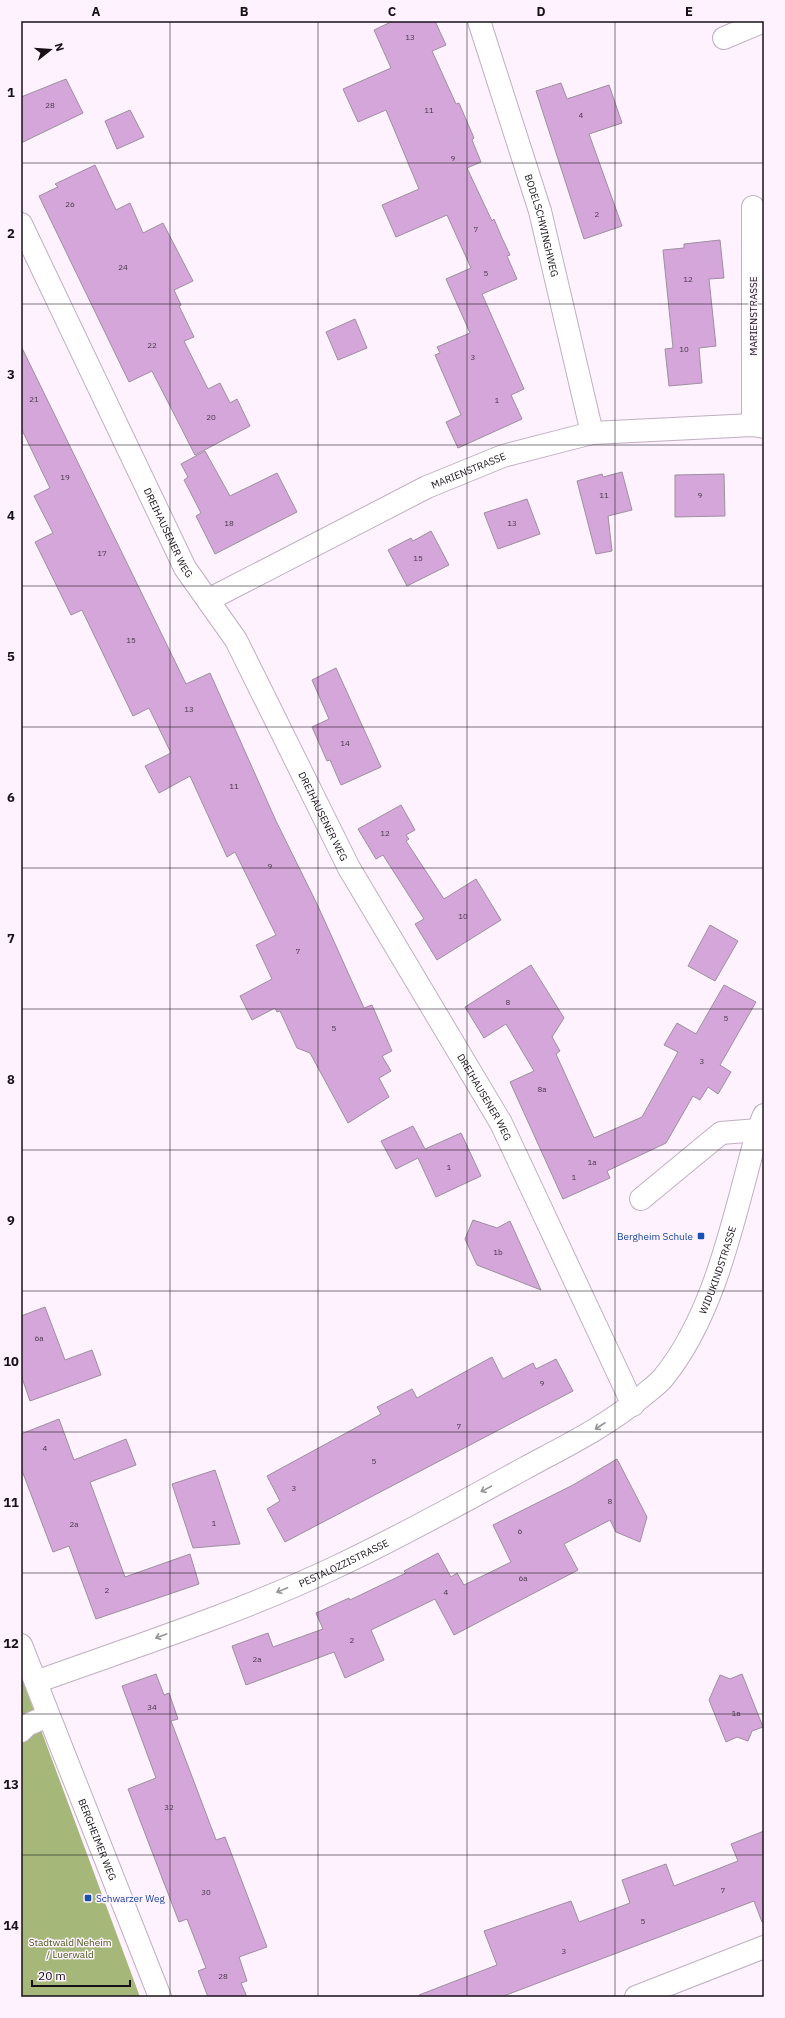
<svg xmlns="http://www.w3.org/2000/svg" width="785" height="2018" viewBox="0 0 785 2018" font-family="'IBM Plex Sans',sans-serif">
	<rect width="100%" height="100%" fill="#fdf2fe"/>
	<path fill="#a5b87a" d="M 21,1676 L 140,1997 L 21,1997 Z"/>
	<g fill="#d4a6d9" stroke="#9f8ea0">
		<path d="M 393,21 L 435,21 L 446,45 L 432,51 L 456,104 L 459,103 L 474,138 L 472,140 L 481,162 L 467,168 L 492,221 L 494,219 L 502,238 L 510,255 L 507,256 L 517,279 L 482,294 L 524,389 L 511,395 L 522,419 L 458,448 L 446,422 L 461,415 L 435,355 L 440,353 L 437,347 L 470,333 L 446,279 L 471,268 L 447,215 L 396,237 L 382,205 L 419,189 L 386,110 L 358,122 L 343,89 L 391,68 L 374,30 Z"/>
		<path d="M 66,79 L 83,113 L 21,143 L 21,97 Z"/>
		<path d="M 561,83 L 567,99 L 609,85 L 622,123 L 589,134 L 622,226 L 584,239 L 536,91 Z"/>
		<path d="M 130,110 L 144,137 L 117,149 L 105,121 Z"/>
		<path d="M 95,165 L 116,210 L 130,203 L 143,233 L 163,223 L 193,281 L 174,290 L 181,305 L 179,306 L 194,337 L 184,341 L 208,389 L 220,383 L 230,403 L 237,399 L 250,426 L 195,455 L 152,371 L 129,382 L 39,196 L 58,187 L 55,184 Z"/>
		<path d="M 720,240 L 724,278 L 709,279 L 716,346 L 699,348 L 702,383 L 669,386 L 665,349 L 673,348 L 663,250 L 684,248 L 684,244 Z"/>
		<path d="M 355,319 L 367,348 L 338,360 L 326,332 Z"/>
		<path d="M 21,346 L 186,684 L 210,673 L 276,821 L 317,904 L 364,1008 L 372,1005 L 392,1051 L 382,1056 L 391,1071 L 379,1078 L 389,1097 L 348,1123 L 310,1053 L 297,1048 L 280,1011 L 277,1012 L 275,1008 L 252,1020 L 240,996 L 272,979 L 256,945 L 276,935 L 235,852 L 227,857 L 190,776 L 159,793 L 145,766 L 171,753 L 149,708 L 133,716 L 82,610 L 71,615 L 35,542 L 53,533 L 34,496 L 50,488 L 21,428 Z"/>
		<path d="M 205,451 L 230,496 L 277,473 L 297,512 L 215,554 L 196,516 L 201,513 L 184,480 L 188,477 L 181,464 Z"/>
		<path d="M 622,472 L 632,510 L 608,516 L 612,551 L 596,554 L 577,481 L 602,474 L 603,477 Z"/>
		<path d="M 724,474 L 725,516 L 675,517 L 675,475 Z"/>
		<path d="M 527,499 L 540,534 L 498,549 L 484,513 Z"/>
		<path d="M 431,531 L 449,565 L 407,586 L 388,550 L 411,538 L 413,541 Z"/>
		<path d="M 336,668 L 381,767 L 341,785 L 330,760 L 327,761 L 312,727 L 329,719 L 312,680 Z"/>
		<path d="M 401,805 L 415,830 L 406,835 L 409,839 L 406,841 L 444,899 L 476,879 L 501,920 L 437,960 L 415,924 L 424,919 L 383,855 L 376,859 L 358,829 Z"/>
		<path d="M 710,925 L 738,941 L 715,981 L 688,966 Z"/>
		<path d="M 531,965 L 564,1018 L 552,1037 L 560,1051 L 556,1054 L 594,1138 L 642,1117 L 678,1052 L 664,1045 L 677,1023 L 696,1034 L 724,985 L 756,1002 L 720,1065 L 731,1072 L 718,1094 L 708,1087 L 700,1100 L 693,1096 L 666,1143 L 607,1171 L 610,1178 L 563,1199 L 510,1082 L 534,1071 L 506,1024 L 484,1038 L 465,1007 Z"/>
		<path d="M 413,1126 L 425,1149 L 461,1133 L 481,1176 L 436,1197 L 418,1158 L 396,1169 L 381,1141 Z"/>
		<path d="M 473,1220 L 497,1228 L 510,1221 L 541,1290 L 477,1265 L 465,1239 Z"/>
		<path d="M 45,1307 L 65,1360 L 92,1350 L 101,1375 L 30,1401 L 21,1375 L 21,1316 Z"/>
		<path d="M 492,1357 L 503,1379 L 533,1363 L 536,1369 L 556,1359 L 573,1391 L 285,1542 L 267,1509 L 280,1501 L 267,1476 L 381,1414 L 377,1407 L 412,1389 L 417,1398 Z"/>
		<path d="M 59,1419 L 74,1460 L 126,1439 L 136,1465 L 90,1482 L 125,1577 L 190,1554 L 199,1584 L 96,1619 L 69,1546 L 53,1552 L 21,1468 L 21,1434 Z"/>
		<path d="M 617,1459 L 647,1517 L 640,1542 L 616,1532 L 610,1520 L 564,1544 L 578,1570 L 454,1635 L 435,1599 L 371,1630 L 384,1660 L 345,1678 L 334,1652 L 246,1685 L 232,1646 L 268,1633 L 273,1647 L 323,1629 L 316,1613 L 349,1598 L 350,1600 L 406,1573 L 404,1571 L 438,1553 L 451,1577 L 457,1573 L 464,1585 L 511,1562 L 493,1525 L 573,1485 Z"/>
		<path d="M 215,1470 L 240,1544 L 193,1548 L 172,1484 Z"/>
		<path d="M 156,1674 L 164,1695 L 169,1693 L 178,1719 L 171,1721 L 216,1840 L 225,1837 L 267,1947 L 239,1957 L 247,1981 L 241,1983 L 247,1997 L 208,1997 L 198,1971 L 206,1968 L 187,1919 L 179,1922 L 128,1789 L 156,1778 L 122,1686 Z"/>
		<path d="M 742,1674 L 763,1727 L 752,1731 L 748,1741 L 737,1737 L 726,1742 L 709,1700 L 720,1675 L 730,1679 Z"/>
		<path d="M 764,1831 L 764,1922 L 762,1922 L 754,1901 L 501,1997 L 419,1997 L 419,1995 L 497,1965 L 484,1931 L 571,1901 L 579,1922 L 630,1903 L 622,1880 L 666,1864 L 674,1886 L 738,1861 L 731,1844 Z"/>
	</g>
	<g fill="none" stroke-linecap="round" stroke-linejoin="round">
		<defs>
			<g id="minor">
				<path id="s1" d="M 479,21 L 540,211 L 592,433"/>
				<path d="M 724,38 L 764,21"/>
				<path id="s2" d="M 21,224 L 185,568 L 236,640 L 349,868 L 501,1123 L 633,1405"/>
				<path d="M 753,425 L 753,207"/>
				<path id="s3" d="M 208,600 L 427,487 L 503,456 L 592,433 L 753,425 L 764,427"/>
				<path d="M 641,1199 L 721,1133 L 758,1130"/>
				<path id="s4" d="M 21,1645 L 160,1997"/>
				<path id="s5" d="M 36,1682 C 136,1646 239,1613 336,1567 C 400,1537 463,1502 525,1468 C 566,1446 609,1425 645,1394 C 651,1389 658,1384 663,1378 C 717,1312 735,1211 758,1130 L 764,1115"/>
				<path d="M 21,1731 L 27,1725 L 48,1716"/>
				<path d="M 636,1997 L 764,1947"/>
			</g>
		</defs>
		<use href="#minor" stroke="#c0afc2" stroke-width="24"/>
		<use href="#minor" stroke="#fff" stroke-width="22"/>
	</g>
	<defs><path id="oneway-shaft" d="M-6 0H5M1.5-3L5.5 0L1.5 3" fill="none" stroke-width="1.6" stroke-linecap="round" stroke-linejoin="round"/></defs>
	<g stroke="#979497">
		<use href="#oneway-shaft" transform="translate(600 1426) rotate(147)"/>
		<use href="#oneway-shaft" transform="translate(486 1489) rotate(152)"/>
		<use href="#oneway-shaft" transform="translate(282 1590) rotate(157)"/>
		<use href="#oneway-shaft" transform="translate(161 1636) rotate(160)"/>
	</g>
	<path fill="none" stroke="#171117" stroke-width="1" stroke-opacity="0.55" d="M 170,21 L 170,1997M 318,21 L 318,1997M 467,21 L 467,1997M 615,21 L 615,1997M 21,163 L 764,163M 21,304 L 764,304M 21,445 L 764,445M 21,586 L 764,586M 21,727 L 764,727M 21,868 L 764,868M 21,1009 L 764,1009M 21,1150 L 764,1150M 21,1291 L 764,1291M 21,1432 L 764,1432M 21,1573 L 764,1573M 21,1714 L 764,1714M 21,1855 L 764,1855"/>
	<g fill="#1a4fb4" stroke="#fdf2fe" stroke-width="1.5">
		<rect x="697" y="1232" width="8" height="8" rx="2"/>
		<rect x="84" y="1894" width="8" height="8" rx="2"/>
	</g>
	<g text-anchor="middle" stroke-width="3" stroke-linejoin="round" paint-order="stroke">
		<g font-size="8" fill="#463648">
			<text x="410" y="40">13</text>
			<text x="50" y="108">28</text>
			<text x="429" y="113">11</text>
			<text x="581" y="118">4</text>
			<text x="453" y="161">9</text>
			<text x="70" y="207">26</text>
			<text x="597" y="217">2</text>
			<text x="476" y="232">7</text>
			<text x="123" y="270">24</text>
			<text x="486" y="276">5</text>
			<text x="688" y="282">12</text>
			<text x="152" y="348">22</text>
			<text x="684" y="352">10</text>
			<text x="473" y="360">3</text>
			<text x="34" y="402">21</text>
			<text x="497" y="403">1</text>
			<text x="211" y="420">20</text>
			<text x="65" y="480">19</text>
			<text x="604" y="498">11</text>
			<text x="700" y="498">9</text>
			<text x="229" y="526">18</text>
			<text x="512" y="526">13</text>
			<text x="102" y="556">17</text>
			<text x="418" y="561">15</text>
			<text x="131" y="643">15</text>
			<text x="189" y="712">13</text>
			<text x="345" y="746">14</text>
			<text x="234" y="789">11</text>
			<text x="385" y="836">12</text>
			<text x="270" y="869">9</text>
			<text x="463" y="919">10</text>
			<text x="298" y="954">7</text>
			<text x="508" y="1005">8</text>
			<text x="726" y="1021">5</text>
			<text x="334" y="1031">5</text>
			<text x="702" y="1064">3</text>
			<text x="542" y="1092">8a</text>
			<text x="592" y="1165">1a</text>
			<text x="449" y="1170">1</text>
			<text x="574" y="1180">1</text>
			<text x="498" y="1255">1b</text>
			<text x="39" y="1341">6a</text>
			<text x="542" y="1386">9</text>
			<text x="459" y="1429">7</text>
			<text x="45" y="1451">4</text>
			<text x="374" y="1464">5</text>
			<text x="294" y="1491">3</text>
			<text x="610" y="1504">8</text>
			<text x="214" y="1526">1</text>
			<text x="74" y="1527">2a</text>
			<text x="520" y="1534">6</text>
			<text x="523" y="1581">6a</text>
			<text x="107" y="1593">2</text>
			<text x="446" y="1595">4</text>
			<text x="352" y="1643">2</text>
			<text x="257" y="1662">2a</text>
			<text x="152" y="1710">34</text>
			<text x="736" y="1716">1a</text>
			<text x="169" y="1810">32</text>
			<text x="723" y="1893">7</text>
			<text x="206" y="1895">30</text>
			<text x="643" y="1924">5</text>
			<text x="564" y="1954">3</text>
			<text x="223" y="1979">28</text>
		</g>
		<g font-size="10" fill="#171117" stroke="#fdf2fe">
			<text dy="4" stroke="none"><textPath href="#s1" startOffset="214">BODELSCHWINGHWEG</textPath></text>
			<text transform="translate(753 316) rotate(-90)" y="4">MARIENSTRASSE</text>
			<text dy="4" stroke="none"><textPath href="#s3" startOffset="291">MARIENSTRASSE</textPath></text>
			<text dy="4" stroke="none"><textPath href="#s2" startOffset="342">DREIHAUSENER WEG</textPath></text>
			<text dy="4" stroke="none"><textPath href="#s2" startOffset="666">DREIHAUSENER WEG</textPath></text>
			<text dy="4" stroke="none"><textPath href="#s2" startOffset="990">DREIHAUSENER WEG</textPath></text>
			<text dy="4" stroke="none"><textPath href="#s5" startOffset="822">WIDUKINDSTRASSE</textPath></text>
			<text dy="4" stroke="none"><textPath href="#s5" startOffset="330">PESTALOZZISTRASSE</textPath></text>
			<text dy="4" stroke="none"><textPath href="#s4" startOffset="209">BERGHEIMER WEG</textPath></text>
		</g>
		<g font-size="10" fill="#164399" stroke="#fdf2fe" text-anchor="end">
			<text x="693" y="1240">Bergheim Schule</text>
			<text x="96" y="1902" text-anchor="start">Schwarzer Weg</text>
		</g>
		<g font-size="10" fill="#4b5b18" stroke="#fdf2fe">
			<text x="70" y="1946">Stadtwald Neheim<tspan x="70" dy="12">/ Luerwald</tspan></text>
		</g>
	</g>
	<rect width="785" height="2018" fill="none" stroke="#fdf2fe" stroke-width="44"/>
	<g transform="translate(50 50) rotate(73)" stroke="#fdf2fe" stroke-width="3" paint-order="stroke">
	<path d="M0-3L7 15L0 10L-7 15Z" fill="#171117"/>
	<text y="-6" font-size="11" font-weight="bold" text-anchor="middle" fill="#171117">N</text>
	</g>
	<path d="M32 1980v6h98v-6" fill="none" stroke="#171117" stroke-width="2"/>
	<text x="38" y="1980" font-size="12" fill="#171117" stroke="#fdf2fe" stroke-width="3" paint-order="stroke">20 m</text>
	<rect x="22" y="22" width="741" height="1974" fill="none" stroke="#171117" stroke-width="1.5"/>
	<g font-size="13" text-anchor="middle" font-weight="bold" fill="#171117">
		<text x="96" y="16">A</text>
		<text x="244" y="16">B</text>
		<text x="392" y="16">C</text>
		<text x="541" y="16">D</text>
		<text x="689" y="16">E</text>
		<text x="11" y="97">1</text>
		<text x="11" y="238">2</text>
		<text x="11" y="379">3</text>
		<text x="11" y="520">4</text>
		<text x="11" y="661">5</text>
		<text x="11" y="802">6</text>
		<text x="11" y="943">7</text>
		<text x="11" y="1084">8</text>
		<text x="11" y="1225">9</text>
		<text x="11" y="1366">10</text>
		<text x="11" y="1507">11</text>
		<text x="11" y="1648">12</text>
		<text x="11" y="1789">13</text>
		<text x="11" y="1930">14</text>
	</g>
</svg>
